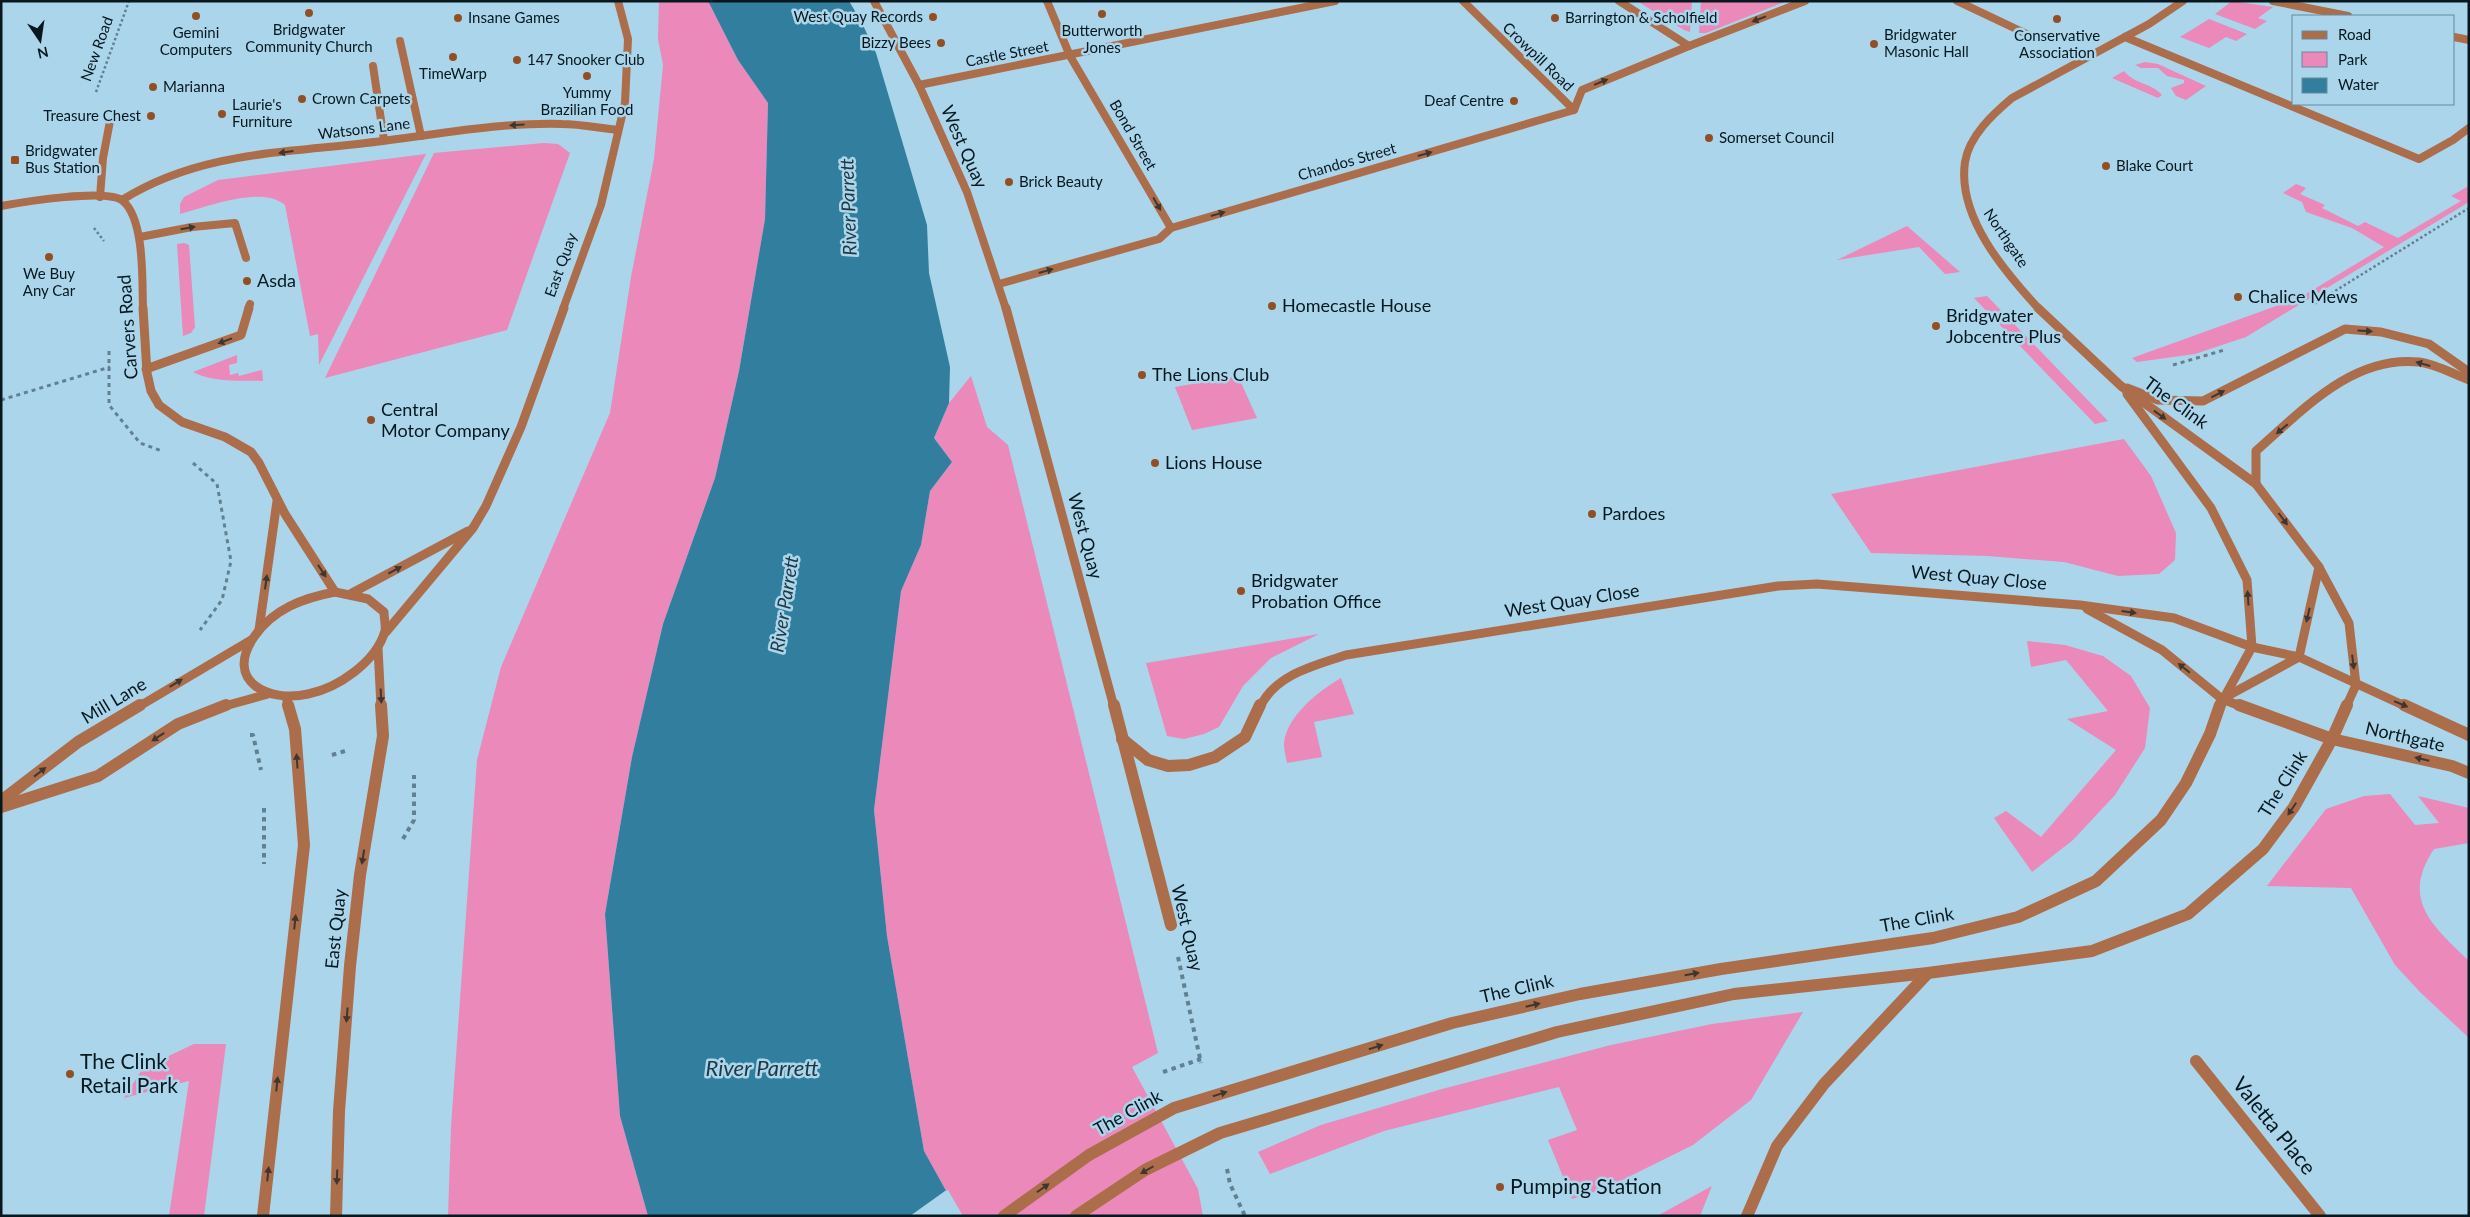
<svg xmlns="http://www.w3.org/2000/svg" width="2470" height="1217" viewBox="0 0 2470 1217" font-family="Lato,sans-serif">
	<rect width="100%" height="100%" fill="#abd5ea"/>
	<g fill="#ea89ba">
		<path d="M 659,1 L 708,1 L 738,60 L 768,103 L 765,219 L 739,371 L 715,478 L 663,624 L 632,757 L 605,914 L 620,1116 L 648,1216 L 448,1216 L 451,1127 L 477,760 L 501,667 L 610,413 L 631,277 L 654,159 L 663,65 L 658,39 Z"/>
		<path d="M 1637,1 L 1692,1 L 1690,32 L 1684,30 Z"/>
		<path d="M 1701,1 L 1787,1 L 1706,33 L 1699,33 Z"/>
		<path d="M 2232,1 L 2273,7 L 2258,18 L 2267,21 L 2255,29 L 2215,14 Z"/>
		<path d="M 2209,19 L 2247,34 L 2236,41 L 2226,37 L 2209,48 L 2180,37 Z"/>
		<path d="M 2145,62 L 2158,64 L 2206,86 L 2186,100 L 2176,96 L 2171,88 L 2184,83 L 2184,80 L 2167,76 L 2158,68 L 2141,68 L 2135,65 Z"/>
		<path d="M 2124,71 C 2134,84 2152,83 2162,95 L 2158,98 L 2112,78 Z"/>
		<path d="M 544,143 L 558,144 L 570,153 L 507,330 L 325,378 L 434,153 Z"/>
		<path d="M 426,154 L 319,365 L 318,334 L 310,336 L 285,205 C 262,185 207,207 180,214 L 180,204 L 184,197 L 218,180 Z"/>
		<path d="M 2296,184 L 2306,188 L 2300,194 L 2325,205 L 2322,208 L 2358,226 L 2365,222 L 2398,238 L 2461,201 L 2451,196 L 2469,186 L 2469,202 L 2246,337 L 2195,354 L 2137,362 L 2132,358 L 2301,297 L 2384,247 L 2352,228 L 2306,212 L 2302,202 L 2283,193 Z"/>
		<path d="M 1907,226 L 1960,272 L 1945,274 L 1919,247 L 1837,260 Z"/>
		<path d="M 184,243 L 189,245 L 195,327 L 191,333 L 183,336 L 177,244 Z"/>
		<path d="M 1987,296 L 2108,421 L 2095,424 L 1974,298 Z"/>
		<path d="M 237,355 L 237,363 L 229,365 L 230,375 L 238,373 L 239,376 L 262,370 L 263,381 C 239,380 214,383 193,372 Z"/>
		<path d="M 971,376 L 987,427 L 1008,445 L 1158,1053 L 1132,1067 L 1198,1189 L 1203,1216 L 960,1216 L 924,1151 L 887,936 L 874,810 L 901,591 L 921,545 L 930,491 L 952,462 L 934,438 L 949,403 Z"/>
		<path d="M 1238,376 L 1257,418 L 1192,430 L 1175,387 Z"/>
		<path d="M 2124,439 L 2151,476 L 2176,533 L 2175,560 L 2159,574 L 2118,576 L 2064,562 L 1987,556 L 1871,553 L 1831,494 Z"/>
		<path d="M 1319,634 L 1271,658 L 1243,686 L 1219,727 L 1204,734 L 1184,739 L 1167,736 L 1146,663 Z"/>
		<path d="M 2027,641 L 2065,645 L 2103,656 L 2131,676 L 2150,708 L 2145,748 L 2115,795 L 2073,840 L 2032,872 L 1994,818 L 2006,811 L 2041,837 L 2116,750 L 2067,719 L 2108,711 L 2066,660 L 2031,667 Z"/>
		<path d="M 1341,678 L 1354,714 L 1314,722 L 1322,757 L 1287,763 C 1286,757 1284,750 1284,744 C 1286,716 1320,690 1341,678 Z"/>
		<path d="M 2390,794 L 2415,825 L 2439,823 L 2418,796 L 2469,808 L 2469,843 L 2434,849 C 2400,900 2433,926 2469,961 L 2469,1038 L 2420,992 L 2395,965 L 2351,888 L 2267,886 L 2326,809 L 2364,796 Z"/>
		<path d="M 1803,1012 L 1751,1100 L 1693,1145 L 1606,1188 L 1572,1199 L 1548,1140 L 1577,1130 L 1559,1087 L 1384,1131 L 1270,1174 L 1258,1152 L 1321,1125 L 1442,1089 L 1611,1045 L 1712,1024 Z"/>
		<path d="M 194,1044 L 226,1044 L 204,1216 L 169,1216 L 189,1081 L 124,1098 L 143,1068 Z"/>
		<path d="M 1712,1186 L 1700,1216 L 1657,1216 Z"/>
	</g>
	<path fill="#327e9e" d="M 708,1 L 849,1 L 861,21 L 876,53 L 927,225 L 929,273 L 950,367 L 949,403 L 934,438 L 952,462 L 930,491 L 921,545 L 901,591 L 874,810 L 887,936 L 924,1151 L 960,1216 L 648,1216 L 620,1116 L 605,914 L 632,757 L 663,624 L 715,478 L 739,371 L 765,219 L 768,103 L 738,60 Z"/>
	<path fill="#abd5ea" d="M 948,1190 L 963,1216 L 910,1216 L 945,1191 Z"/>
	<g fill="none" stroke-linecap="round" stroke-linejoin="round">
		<g stroke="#628190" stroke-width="2.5" stroke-dasharray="2.5 2.5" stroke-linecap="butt">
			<path d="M 96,92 L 129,1"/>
			<path d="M 94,228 L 104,241"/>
			<path d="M 2314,304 L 2469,208"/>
		</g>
		<g stroke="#628190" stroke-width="3" stroke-dasharray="4 4" stroke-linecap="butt">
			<path d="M 109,351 L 109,405 L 140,443 L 162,451"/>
			<path d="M 2173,365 L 2224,350"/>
			<path d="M 1,400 L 110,367"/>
			<path d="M 193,463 L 217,484 L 231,561 L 222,600 L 200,630"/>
		</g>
		<g stroke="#628190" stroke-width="4" stroke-dasharray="4.5 4.5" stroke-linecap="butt">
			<path d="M 250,735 L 253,735 L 261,770"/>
			<path d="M 332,755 L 345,751"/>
			<path d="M 264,808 L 264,864"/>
			<path d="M 403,839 L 414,820 L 414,775"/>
			<path d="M 1178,957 L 1201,1063"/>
			<path d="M 1163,1072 L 1201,1059"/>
			<path d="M 1227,1169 L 1230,1184 L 1245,1216"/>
		</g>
		<g stroke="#ab6d4a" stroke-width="8">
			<path d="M 2273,1 L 2348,16"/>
			<path d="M 2125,37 L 2419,159 L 2453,140 L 2469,128"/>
			<path d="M 2454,37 L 2469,40"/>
			<path d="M 400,41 L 421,136"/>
			<path d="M 373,66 L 384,140"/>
			<path d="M 140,237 L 192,227 L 235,223 L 246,258"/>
			<path d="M 248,309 L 250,304"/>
		</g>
		<g stroke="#ab6d4a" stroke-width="9">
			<path d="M 146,369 L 241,335 L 249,308"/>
			<path d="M 2127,388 L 2158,400 L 2203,401 L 2345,329 L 2381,332 L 2429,344 L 2469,372"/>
			<path d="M 2256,484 L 2256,451 C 2302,411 2352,355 2419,362 C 2436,364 2453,374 2469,380"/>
			<path d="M 2222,699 L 2299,657 L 2319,567"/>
		</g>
		<path stroke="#ab6d4a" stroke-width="12" d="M 1747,1216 L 1777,1146 L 1824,1084 L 1928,973"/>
		<path stroke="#ab6d4a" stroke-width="8" d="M 874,1 L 919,85"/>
		<g stroke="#ab6d4a" stroke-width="8">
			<path d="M 1047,1 L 1070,56 L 1171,228"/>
			<path d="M 1463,1 L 1574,110"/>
			<path d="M 1619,1 L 1689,46 L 1805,1"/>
			<path d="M 1957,1 L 2031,36"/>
			<path d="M 100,197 L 103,158 L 110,121"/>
			<path d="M 122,200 C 197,153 280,153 366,143 C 430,136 497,122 562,124 C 580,124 599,128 618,130"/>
			<path d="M 1,206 C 23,202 108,188 123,201 C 145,220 142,282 143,309"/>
			<path d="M 999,284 L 1159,239 L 1171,228 L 1574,110 L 1582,90 L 1689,46"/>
			<path d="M 1006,309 L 967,192 L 919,85 L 1335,1"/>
		</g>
		<g stroke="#ab6d4a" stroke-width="9">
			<path d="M 143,308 L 147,373 L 151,391 L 159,405 L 182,422 L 225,437 L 251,452 L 259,463 L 285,514 L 335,592"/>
			<path d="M 1006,308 L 1114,707"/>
			<path d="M 2087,609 L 2162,650 L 2222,699 L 2243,707"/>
			<path d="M 259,630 L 277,501"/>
			<path d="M 138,707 L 251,640"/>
			<path d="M 221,707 L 268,694"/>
			<path d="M 1260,707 C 1276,674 1314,666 1346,655 L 1778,586 L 1817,584 L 2080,605 L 2174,618 L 2252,647 L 2299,657 L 2407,707"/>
		</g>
		<g stroke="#ab6d4a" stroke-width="12">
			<path d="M 1114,705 L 1171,925"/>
			<path d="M 2239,705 L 2332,739 L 2452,766 L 2469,773"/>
			<path d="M 2404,705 L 2469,735"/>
			<path d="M 1122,739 L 1148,760 L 1168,766 L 1189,765 L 1215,757 L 1245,737 L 1260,705"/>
			<path d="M 1,801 L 78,742 L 140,705"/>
			<path d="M 1,807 L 98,776 L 178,724 L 226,705"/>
			<path d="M 2196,1061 L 2320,1216"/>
		</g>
		<g stroke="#ab6d4a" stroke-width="8">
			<path d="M 563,309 L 601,205 L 625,103 L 628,39 L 618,1"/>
			<path d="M 2039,309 C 2005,272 1957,217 1965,162 C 1969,136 1993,114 2012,98 L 2149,24 L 2183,1"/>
		</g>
		<g stroke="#ab6d4a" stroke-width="9">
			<path d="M 2038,308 L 2121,386 L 2256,484 L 2319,567 L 2349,623 L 2356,685 L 2346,707"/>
			<path d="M 2127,394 L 2211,508 L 2247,580 L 2252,647 L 2219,707"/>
			<path d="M 335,592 L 368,599 L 384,612 C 384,618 386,626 385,631 C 376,662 338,688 308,694 C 268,703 224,681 254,637 C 273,609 303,598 335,592 Z"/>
			<path d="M 352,593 L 468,531"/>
			<path d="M 386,632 L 473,528 L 486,506 L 521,427 L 564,308"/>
			<path d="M 378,648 L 381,707"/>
			<path d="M 286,697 L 289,707"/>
		</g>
		<g stroke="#ab6d4a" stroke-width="12">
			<path d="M 263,1216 L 304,845 L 295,729 L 288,705"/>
			<path d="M 336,1216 L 339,1111 L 350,966 L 360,875 L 383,736 L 381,705"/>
			<path d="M 1004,1216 L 1089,1155 L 1174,1108 L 1452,1023 L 1580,994 L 1721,969 L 1933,938 L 2018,917 L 2096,881 L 2161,820 L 2186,783 L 2210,734 L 2220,705"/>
			<path d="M 1076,1216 L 1145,1170 L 1220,1133 L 1557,1032 L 1734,994 L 1928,973 L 2092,951 L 2188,914 L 2263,849 L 2294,807 L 2332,739 L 2347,705"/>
		</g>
	</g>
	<defs><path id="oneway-solid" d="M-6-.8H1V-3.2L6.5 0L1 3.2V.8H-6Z" transform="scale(1.25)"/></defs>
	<g fill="#40362e">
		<use href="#oneway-solid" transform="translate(1759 19) rotate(159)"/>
		<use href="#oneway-solid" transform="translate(1601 82) rotate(-22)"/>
		<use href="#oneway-solid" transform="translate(517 125) rotate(176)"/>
		<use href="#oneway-solid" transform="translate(286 152) rotate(172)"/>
		<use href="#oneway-solid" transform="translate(1425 154) rotate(-16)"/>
		<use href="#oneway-solid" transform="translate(1157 204) rotate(60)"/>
		<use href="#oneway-solid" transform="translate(1218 214) rotate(-16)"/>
		<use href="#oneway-solid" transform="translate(188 228) rotate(-10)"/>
		<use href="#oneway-solid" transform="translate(1046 271) rotate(-16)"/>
		<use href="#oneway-solid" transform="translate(2365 331) rotate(4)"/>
		<use href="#oneway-solid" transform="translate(225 341) rotate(160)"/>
		<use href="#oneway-solid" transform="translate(2423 364) rotate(-164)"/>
		<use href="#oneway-solid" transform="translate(2218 394) rotate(-27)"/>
		<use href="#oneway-solid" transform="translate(2160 415) rotate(36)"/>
		<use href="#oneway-solid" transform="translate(2282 429) rotate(140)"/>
		<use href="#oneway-solid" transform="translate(2283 519) rotate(53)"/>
		<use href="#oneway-solid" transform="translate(395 570) rotate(-28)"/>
		<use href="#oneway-solid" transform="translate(322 571) rotate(57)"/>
		<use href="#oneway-solid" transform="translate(266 582) rotate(-82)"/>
		<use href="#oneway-solid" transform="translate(2248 598) rotate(-94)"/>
		<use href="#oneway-solid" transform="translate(2129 612) rotate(8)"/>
		<use href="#oneway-solid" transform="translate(2308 615) rotate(103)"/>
		<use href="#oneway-solid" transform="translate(2353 662) rotate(83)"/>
		<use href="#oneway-solid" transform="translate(2184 668) rotate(-141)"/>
		<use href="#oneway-solid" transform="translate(176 683) rotate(-31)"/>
		<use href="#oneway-solid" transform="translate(381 696) rotate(87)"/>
		<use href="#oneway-solid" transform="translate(2401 704) rotate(23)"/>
		<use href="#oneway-solid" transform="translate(158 737) rotate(147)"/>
		<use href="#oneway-solid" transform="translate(2422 759) rotate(-167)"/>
		<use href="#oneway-solid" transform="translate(297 761) rotate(-94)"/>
		<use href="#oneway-solid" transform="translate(40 772) rotate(-38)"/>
		<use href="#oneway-solid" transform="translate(2292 809) rotate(124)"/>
		<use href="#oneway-solid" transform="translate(363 857) rotate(99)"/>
		<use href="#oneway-solid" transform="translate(295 922) rotate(-84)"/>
		<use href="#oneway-solid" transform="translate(1692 974) rotate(-10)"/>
		<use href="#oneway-solid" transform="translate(1533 1005) rotate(-13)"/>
		<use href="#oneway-solid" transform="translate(347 1015) rotate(95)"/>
		<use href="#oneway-solid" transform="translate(1376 1047) rotate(-17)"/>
		<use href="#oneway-solid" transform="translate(277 1084) rotate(-84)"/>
		<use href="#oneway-solid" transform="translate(1220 1094) rotate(-17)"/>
		<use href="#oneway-solid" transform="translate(1147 1170) rotate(150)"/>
		<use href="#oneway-solid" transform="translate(268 1174) rotate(-84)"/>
		<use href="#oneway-solid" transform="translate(337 1177) rotate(92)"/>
		<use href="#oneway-solid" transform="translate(1043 1188) rotate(-35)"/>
	</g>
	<g fill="#934e24" stroke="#abd5ea" stroke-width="2">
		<circle cx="309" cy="13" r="5"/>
		<circle cx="1102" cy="14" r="5"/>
		<circle cx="196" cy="16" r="5"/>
		<circle cx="933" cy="17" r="5"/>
		<circle cx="458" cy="18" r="5"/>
		<circle cx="1555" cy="18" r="5"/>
		<circle cx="2057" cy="19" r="5"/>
		<circle cx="941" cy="43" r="5"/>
		<circle cx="1874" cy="44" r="5"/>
		<circle cx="453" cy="57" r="5"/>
		<circle cx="517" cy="60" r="5"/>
		<circle cx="587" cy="76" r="5"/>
		<circle cx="153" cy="87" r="5"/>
		<circle cx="302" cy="99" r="5"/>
		<circle cx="1514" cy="101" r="5"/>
		<circle cx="222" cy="114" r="5"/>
		<circle cx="151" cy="116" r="5"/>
		<circle cx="1709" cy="138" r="5"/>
		<rect x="10" y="155" width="10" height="10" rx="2.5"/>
		<circle cx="2106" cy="166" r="5"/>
		<circle cx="1009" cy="182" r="5"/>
		<circle cx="49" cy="257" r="5"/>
		<circle cx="247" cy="281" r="5"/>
		<circle cx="2238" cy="297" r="5"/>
		<circle cx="1272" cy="306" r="5"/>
		<circle cx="1936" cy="326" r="5"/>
		<circle cx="1142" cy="375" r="5"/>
		<circle cx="371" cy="420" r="5"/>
		<circle cx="1155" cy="463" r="5"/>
		<circle cx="1592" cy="514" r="5"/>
		<circle cx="1241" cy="591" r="5"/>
		<circle cx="70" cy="1074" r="5"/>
		<circle cx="1500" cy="1187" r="5"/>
	</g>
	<g text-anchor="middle" stroke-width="5" stroke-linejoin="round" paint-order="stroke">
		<g font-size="15" fill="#07181f" stroke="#abd5ea" text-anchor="start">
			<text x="923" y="22" text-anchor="end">West Quay Records</text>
			<text x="468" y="23">Insane Games</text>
			<text x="1565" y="23">Barrington &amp; Scholfield</text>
			<text x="309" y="35" text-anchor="middle">Bridgwater<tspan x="309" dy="17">Community Church</tspan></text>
			<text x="1102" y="36" text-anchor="middle">Butterworth<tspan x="1102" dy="17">Jones</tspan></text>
			<text x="196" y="38" text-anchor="middle">Gemini<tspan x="196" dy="17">Computers</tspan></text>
			<text x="1884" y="40">Bridgwater<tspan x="1884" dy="17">Masonic Hall</tspan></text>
			<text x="2057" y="41" text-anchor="middle">Conservative<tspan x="2057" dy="17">Association</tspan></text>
			<text x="931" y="48" text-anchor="end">Bizzy Bees</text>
			<text x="527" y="65">147 Snooker Club</text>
			<text x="453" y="79" text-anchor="middle">TimeWarp</text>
			<text x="163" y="92">Marianna</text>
			<text x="587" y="98" text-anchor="middle">Yummy<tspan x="587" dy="17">Brazilian Food</tspan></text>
			<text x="312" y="104">Crown Carpets</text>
			<text x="1504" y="106" text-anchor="end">Deaf Centre</text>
			<text x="232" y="110">Laurie's<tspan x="232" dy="17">Furniture</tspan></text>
			<text x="141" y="121" text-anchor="end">Treasure Chest</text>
			<text x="1719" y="143">Somerset Council</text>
			<text x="25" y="156">Bridgwater<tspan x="25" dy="17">Bus Station</tspan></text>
			<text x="2116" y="171">Blake Court</text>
			<text x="1019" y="187">Brick Beauty</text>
			<text x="49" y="279" text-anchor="middle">We Buy<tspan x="49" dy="17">Any Car</tspan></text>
		</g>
		<g font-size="15" fill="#07181f" stroke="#abd5ea">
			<text transform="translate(97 49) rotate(-70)" y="5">New Road</text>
			<text transform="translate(1007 54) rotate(-11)" y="5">Castle Street</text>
			<text transform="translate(1538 57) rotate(44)" y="5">Crowpill Road</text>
			<text transform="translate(364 129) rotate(-7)" y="5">Watsons Lane</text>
			<text transform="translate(1133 135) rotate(60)" y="5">Bond Street</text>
			<text transform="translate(1347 162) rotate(-16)" y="5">Chandos Street</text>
			<text transform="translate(2006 238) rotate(56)" y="5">Northgate</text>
			<text transform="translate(561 265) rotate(-70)" y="5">East Quay</text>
		</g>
		<g font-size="18" fill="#07181f" stroke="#abd5ea">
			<text transform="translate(964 147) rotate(66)" y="6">West Quay</text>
			<text transform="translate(128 327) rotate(-94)" y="6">Carvers Road</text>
			<text transform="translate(2176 403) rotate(36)" y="6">The Clink</text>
			<text transform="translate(1085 536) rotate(75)" y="6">West Quay</text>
			<text transform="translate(1979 578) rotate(5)" y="6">West Quay Close</text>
			<text transform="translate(1572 601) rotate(-9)" y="6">West Quay Close</text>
			<text transform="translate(114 701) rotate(-31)" y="6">Mill Lane</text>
			<text transform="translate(2405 737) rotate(13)" y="6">Northgate</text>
			<text transform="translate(2283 784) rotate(-58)" y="6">The Clink</text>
			<text transform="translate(1917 920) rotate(-10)" y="6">The Clink</text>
			<text transform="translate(1187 928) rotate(77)" y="6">West Quay</text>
			<text transform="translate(336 929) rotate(-84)" y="6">East Quay</text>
			<text transform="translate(1517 989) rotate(-13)" y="6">The Clink</text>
			<text transform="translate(1128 1113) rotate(-29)" y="6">The Clink</text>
		</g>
		<g font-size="18" fill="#07181f" stroke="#abd5ea" text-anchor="start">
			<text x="257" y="287">Asda</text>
			<text x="2248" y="303">Chalice Mews</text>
			<text x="1282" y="312">Homecastle House</text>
			<text x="1946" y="322">Bridgwater<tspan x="1946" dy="21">Jobcentre Plus</tspan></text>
			<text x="1152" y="381">The Lions Club</text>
			<text x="381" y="416">Central<tspan x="381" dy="21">Motor Company</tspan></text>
			<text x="1165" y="469">Lions House</text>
			<text x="1602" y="520">Pardoes</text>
			<text x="1251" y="587">Bridgwater<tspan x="1251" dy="21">Probation Office</tspan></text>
		</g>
		<g font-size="19" font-style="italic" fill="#1f3742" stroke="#abd5ea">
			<text transform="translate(848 207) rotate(-92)" y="7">River Parrett</text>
			<text transform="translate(784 604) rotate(-81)" y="7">River Parrett</text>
		</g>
		<g font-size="21" fill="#07181f" stroke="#abd5ea" text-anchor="start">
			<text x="80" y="1069">The Clink<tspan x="80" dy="24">Retail Park</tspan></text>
			<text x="1510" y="1194">Pumping Station</text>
		</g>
		<g font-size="21" fill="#07181f" stroke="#abd5ea">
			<text transform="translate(2274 1126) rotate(51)" y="7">Valetta Place</text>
		</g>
		<g font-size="22" font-style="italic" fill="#1f3742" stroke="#abd5ea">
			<text x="762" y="1076">River Parrett</text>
		</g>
	</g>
	<rect width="2470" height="1217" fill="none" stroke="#07181f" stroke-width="5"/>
	<rect x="2292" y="15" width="162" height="90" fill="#abd5ea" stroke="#698999"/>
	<rect x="2302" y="31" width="25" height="8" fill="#ab6d4a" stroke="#698999"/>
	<text x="2338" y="40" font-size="15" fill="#07181f">Road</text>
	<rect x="2302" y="52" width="25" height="15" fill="#ea89ba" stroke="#698999"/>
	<text x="2338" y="65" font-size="15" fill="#07181f">Park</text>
	<rect x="2302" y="78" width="25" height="15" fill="#327e9e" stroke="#698999"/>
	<text x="2338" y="90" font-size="15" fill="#07181f">Water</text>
	<g transform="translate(40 40) rotate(167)" stroke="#abd5ea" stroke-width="4" paint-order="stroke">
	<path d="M0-4L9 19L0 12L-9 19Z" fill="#07181f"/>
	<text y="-8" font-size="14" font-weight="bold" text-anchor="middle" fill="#07181f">N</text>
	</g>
</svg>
